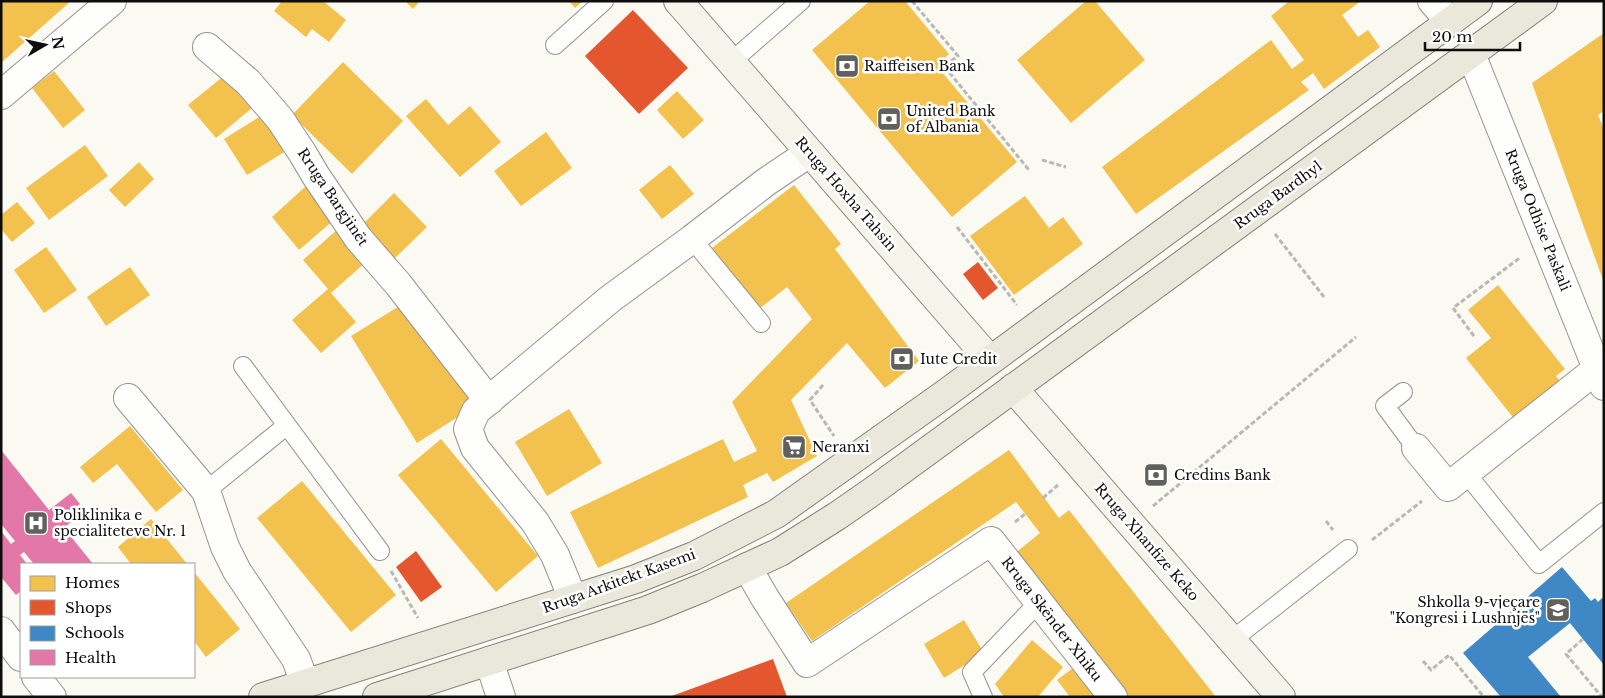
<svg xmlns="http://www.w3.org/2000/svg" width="1605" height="698" viewBox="0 0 1605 698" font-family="'Libre Baskerville',serif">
	<rect width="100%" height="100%" fill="#fafaf2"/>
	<g fill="#f2c14e">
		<path d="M 1,1 L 71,1 L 1,63 Z"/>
		<path d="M 282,1 L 323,1 L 346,20 L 329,42 L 312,29 L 306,37 L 274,11 Z"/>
		<path d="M 405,1 L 420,1 L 413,9 Z"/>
		<path d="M 569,1 L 583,1 L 575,8 Z"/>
		<path d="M 870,1 L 905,1 L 949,54 L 937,66 L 1017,162 L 952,217 L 812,50 Z"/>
		<path d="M 1086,1 L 1095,1 L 1145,60 L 1071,123 L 1017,60 Z"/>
		<path d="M 1288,1 L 1361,1 L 1342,15 L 1358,37 L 1368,30 L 1380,47 L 1324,89 L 1313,73 L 1301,82 L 1309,90 L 1136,214 L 1102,167 L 1271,40 L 1292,69 L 1304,60 L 1271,16 L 1288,2 Z"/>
		<path d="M 1604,33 L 1604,111 L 1598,115 L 1604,129 L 1603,280 L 1532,83 Z"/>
		<path d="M 343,62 L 403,121 L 352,174 L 292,115 Z"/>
		<path d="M 54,71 L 85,110 L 63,128 L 32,88 Z"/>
		<path d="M 225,75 L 252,108 L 216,138 L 188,105 Z"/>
		<path d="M 677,91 L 704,120 L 683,139 L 657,110 Z"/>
		<path d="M 426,99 L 448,125 L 470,106 L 501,142 L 460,177 L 406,116 Z"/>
		<path d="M 264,114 L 286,151 L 247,175 L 224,139 Z"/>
		<path d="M 546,132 L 572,168 L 521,206 L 494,171 Z"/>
		<path d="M 85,145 L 108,176 L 49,220 L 26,188 Z"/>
		<path d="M 139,162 L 154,179 L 125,207 L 109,190 Z"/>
		<path d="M 670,165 L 694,194 L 662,219 L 639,190 Z"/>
		<path d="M 794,185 L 841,244 L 835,249 L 919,361 L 885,388 L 847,343 L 791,400 L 817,456 L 773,482 L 767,473 L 743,485 L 748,497 L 598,568 L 570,512 L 723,439 L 734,462 L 757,451 L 732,402 L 812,319 L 787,287 L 759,309 L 712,248 Z"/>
		<path d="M 306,186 L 335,219 L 299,250 L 272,217 Z"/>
		<path d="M 394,193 L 427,227 L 393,260 L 360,227 Z"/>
		<path d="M 1025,196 L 1049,228 L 1063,217 L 1083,244 L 1014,295 L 970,236 Z"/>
		<path d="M 17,202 L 35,223 L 12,242 L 1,229 L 1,215 Z"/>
		<path d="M 338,229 L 366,262 L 331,293 L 356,322 L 321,353 L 292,320 L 328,289 L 303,260 Z"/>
		<path d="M 46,247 L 77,290 L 44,313 L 14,270 Z"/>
		<path d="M 130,267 L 150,295 L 106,326 L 87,297 Z"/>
		<path d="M 1498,285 L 1565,369 L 1556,376 L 1566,388 L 1519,425 L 1466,358 L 1491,338 L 1468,310 Z"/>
		<path d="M 409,300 L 475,406 L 417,443 L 351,336 Z"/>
		<path d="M 569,409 L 602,463 L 547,496 L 515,442 Z"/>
		<path d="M 130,426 L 183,490 L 156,512 L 117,464 L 93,483 L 80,467 Z"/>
		<path d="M 441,439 L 538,556 L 496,592 L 398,475 Z"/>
		<path d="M 1009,450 L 1059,518 L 1069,510 L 1216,697 L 1125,697 L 1013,555 L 1040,533 L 1016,502 L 812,641 L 786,603 Z"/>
		<path d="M 302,481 L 396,595 L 351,632 L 257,518 Z"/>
		<path d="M 151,519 L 187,564 L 131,564 L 118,547 Z"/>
		<path d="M 194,572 L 240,629 L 206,657 L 194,641 Z"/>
		<path d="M 964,620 L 984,653 L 944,678 L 924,644 Z"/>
		<path d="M 1032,640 L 1063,667 L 1038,697 L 1004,697 L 995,684 Z"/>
		<path d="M 1073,668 L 1094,696 L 1093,697 L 1070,697 L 1057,680 Z"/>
	</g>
	<g fill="#e4572e">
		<path d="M 633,10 L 688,68 L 639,114 L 585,56 Z"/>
		<path d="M 978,262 L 998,288 L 983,300 L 963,274 Z"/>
		<path d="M 416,551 L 442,587 L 421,602 L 396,567 Z"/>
		<path d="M 773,659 L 787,697 L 669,697 Z"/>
	</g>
	<path fill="#3f88c5" d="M 1562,567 L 1591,601 L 1595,598 L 1598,602 L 1602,598 L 1604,600 L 1604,665 L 1570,623 L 1528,657 L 1561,697 L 1501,697 L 1463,653 Z"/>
	<path fill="#e377a8" d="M 1,450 L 49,510 L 71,493 L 80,504 L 66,516 L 71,522 L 64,528 L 93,564 L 34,564 L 24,552 L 20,555 L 27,564 L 21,564 L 21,591 L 16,595 L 1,577 L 1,531 L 11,544 L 15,541 L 1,524 Z"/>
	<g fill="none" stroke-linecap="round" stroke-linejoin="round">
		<defs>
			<g id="service">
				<path d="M 555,45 L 604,1"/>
				<path d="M 731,62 L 801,1"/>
				<path d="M 692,239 L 761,323"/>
				<path d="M 243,366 L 380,551"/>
				<path d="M 1403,392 L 1385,406 L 1416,448"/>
				<path d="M 1466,473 L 1539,564 L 1604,512"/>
				<path d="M 206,491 L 286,426"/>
				<path d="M 1232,640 L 1348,549"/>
				<path d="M 983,697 L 972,672 L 1039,602"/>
			</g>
			<g id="minor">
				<path d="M 1432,1 L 1450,22"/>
				<path d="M 207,47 L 248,82 L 280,119 L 303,154 L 316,176 L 358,238 L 398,284 L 489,401"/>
				<path d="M 1471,54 L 1604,386"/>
				<path d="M 1,95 L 112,1"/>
				<path d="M 128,398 L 206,491 L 225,547 L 237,571 L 296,659 L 305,683"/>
				<path d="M 1416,448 L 1448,487 L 1597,369"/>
				<path d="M 747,567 L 765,598 L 807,663 L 991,541 L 1113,697"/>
				<path d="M 573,599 L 555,555 L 535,522 L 475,448 L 468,429 L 476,411 L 610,299 L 692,239 L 766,182 L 809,153"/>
				<path d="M 1,631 L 21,657"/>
				<path d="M 489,661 L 501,697"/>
				<path d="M 36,677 L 52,697"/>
			</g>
			<g id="secondary">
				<path d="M 678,1 L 990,360"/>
				<path d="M 1013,388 L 1281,697"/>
			</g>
			<g id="primary">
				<path d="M 263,697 L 636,579 L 694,556 L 776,514 L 945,394 L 1478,1"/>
				<path d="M 377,697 L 648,610 L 702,588 L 780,552 L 837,516 L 873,491 L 1543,1"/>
			</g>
		</defs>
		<use href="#service" stroke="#949490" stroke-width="20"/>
		<use href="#minor" stroke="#949490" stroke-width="30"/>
		<use href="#secondary" stroke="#8a8a87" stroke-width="30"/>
		<use href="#primary" stroke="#81817d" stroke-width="30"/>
		<g stroke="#b8b8b6" stroke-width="3" stroke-dasharray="5 2.5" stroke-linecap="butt">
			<path d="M 912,1 L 958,56 L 944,66 L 1029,170"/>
			<path d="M 1042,160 L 1066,167"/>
			<path d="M 957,227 L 1017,305"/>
			<path d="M 1275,234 L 1324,297"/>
			<path d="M 1474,336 L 1453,308 L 1521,257"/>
			<path d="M 823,385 L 810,400 L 834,436"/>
			<path d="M 1043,498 L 1058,485"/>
			<path d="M 1153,506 L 1356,337"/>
			<path d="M 1326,521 L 1333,530"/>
			<path d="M 1015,522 L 1025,514"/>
			<path d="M 1372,540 L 1422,501"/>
			<path d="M 391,571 L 418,618"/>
			<path d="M 1583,639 L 1566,654 L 1602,697"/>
			<path d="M 1423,661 L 1431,670 L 1449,655 L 1484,697"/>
		</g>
		<use href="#service" stroke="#fefefd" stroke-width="18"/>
		<use href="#minor" stroke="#fefefd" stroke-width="28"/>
		<use href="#secondary" stroke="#f4f4ea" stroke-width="28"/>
		<use href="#primary" stroke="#eae8da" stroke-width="28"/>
	</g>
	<defs>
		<symbol id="bank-square" viewBox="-11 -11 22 22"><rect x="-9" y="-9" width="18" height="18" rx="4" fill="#60605d" stroke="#fff"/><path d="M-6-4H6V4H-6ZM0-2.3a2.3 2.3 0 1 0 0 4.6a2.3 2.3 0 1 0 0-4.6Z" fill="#fff"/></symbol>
		<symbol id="supermarket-square" viewBox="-11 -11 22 22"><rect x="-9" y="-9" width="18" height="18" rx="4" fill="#60605d" stroke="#fff"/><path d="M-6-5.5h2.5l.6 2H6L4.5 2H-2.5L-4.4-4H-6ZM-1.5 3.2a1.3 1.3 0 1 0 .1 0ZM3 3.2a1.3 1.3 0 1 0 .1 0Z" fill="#fff"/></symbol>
		<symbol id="hospital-square" viewBox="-11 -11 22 22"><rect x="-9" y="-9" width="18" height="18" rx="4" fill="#60605d" stroke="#fff"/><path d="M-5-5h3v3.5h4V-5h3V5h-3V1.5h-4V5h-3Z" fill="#fff"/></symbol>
		<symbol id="school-square" viewBox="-11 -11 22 22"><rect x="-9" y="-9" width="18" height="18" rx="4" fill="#60605d" stroke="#fff"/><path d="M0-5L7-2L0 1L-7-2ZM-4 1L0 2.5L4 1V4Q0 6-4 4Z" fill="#fff"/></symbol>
	</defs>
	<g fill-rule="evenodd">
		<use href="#bank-square" x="833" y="52" width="28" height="28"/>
		<use href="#bank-square" x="875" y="105" width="28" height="28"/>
		<use href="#bank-square" x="888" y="345" width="28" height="28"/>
		<use href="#supermarket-square" x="780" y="433" width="28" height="28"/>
		<use href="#bank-square" x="1142" y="461" width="28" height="28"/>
		<use href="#hospital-square" x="22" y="509" width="28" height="28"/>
		<use href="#school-square" x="1544" y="596" width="28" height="28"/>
	</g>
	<g text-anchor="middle" stroke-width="5" stroke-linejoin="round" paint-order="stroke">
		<g font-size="14" fill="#0d0d0d" stroke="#fff" text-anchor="start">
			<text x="864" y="71">Raiffeisen Bank</text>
			<text x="906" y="116">United Bank<tspan x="906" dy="16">of Albania</tspan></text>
			<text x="920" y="364">Iute Credit</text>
			<text x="812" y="452">Neranxi</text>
			<text x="1174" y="480">Credins Bank</text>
			<text x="54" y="520">Poliklinika e<tspan x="54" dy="16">specialiteteve Nr. 1</tspan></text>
			<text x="1540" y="607" text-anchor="end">Shkolla 9-vjeçare<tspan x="1540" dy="16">"Kongresi i Lushnjës"</tspan></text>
		</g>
		<g font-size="14" fill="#0d0d0d" stroke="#fff">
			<text transform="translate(846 194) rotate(49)" y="5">Rruga Hoxha Tahsin</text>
			<text transform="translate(1278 195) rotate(-36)" y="5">Rruga Bardhyl</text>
			<text transform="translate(333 197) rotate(56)" y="5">Rruga Bargjinët</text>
			<text transform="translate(1538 220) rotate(68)" y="5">Rruga Odhise Paskali</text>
			<text transform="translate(1147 542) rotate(49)" y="5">Rruga Xhanfize Keko</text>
			<text transform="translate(619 581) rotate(-20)" y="5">Rruga Arkitekt Kasemi</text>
			<text transform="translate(1052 619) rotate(52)" y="5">Rruga Skënder Xhiku</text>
		</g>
	</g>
	<rect width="1605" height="698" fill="none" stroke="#0d0d0d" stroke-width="5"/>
	<rect x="20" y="563" width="175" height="115" fill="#ffffff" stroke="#9e9e9e"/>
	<rect x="30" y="576" width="25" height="15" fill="#f2c14e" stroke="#9e9e9e"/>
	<text x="65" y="588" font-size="15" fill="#0d0d0d">Homes</text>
	<rect x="30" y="600" width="25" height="15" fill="#e4572e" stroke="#9e9e9e"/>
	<text x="65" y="613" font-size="15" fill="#0d0d0d">Shops</text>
	<rect x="30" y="626" width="25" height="15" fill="#3f88c5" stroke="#9e9e9e"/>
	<text x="65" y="638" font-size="15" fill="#0d0d0d">Schools</text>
	<rect x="30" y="650" width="25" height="15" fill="#e377a8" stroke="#9e9e9e"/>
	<text x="65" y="663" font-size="15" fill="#0d0d0d">Health</text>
	<g transform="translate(45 45) rotate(81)" stroke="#ffffff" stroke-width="4" paint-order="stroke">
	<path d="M0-4L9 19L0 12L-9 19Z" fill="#0d0d0d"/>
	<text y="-8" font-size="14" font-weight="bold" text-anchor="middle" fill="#0d0d0d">N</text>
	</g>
	<path d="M1425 42v8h95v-8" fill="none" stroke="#0d0d0d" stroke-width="2.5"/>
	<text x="1432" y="42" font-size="15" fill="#0d0d0d" stroke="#ffffff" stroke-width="4" paint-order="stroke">20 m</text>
</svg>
